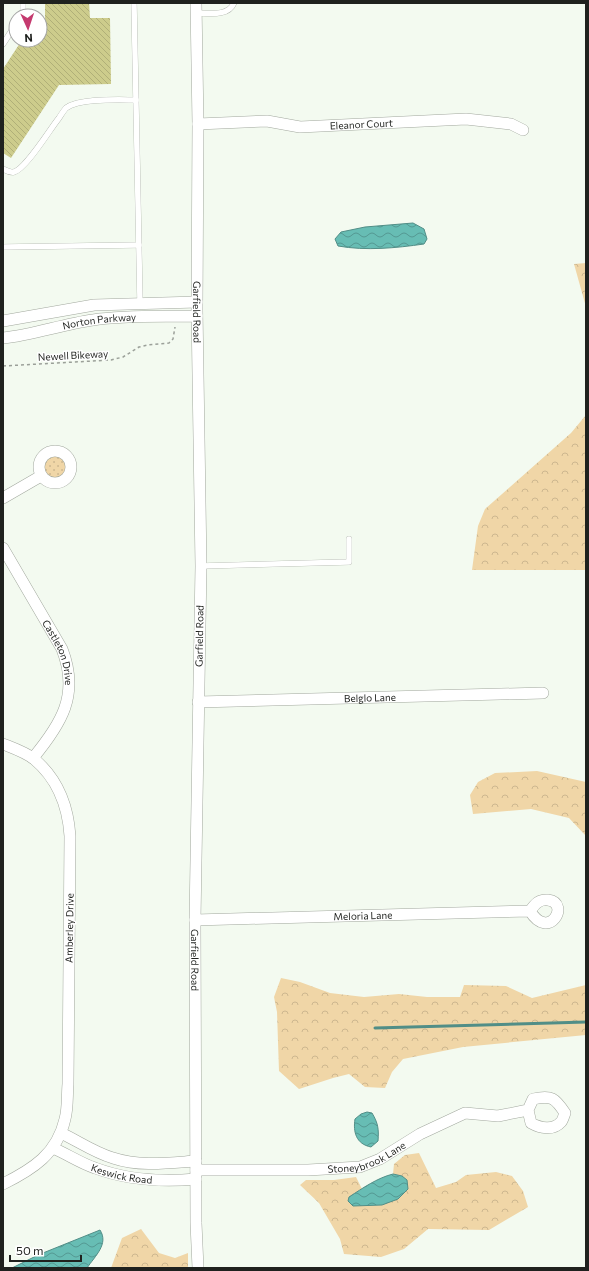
<svg xmlns="http://www.w3.org/2000/svg" width="589" height="1271" viewBox="0 0 589 1271" font-family="Commissioner,sans-serif">
	<defs>
		<pattern id="grass-dots" width="8" height="8" patternUnits="userSpaceOnUse"><rect width="8" height="8" fill="#f0d6a7"/><path d="M2 2h.1M6 6h.1" fill="none" stroke="#cdb78f" stroke-width="1.8" stroke-linecap="round"/></pattern>
		<pattern id="forest-crowns" width="20" height="18" patternUnits="userSpaceOnUse"><rect width="20" height="18" fill="#f0d6a7"/><path d="M2 6a3 3 0 1 1 6 0M12 15a3 3 0 1 1 6 0" fill="none" stroke="#cdb78f"/></pattern>
		<pattern id="water-waves" width="16" height="10" patternUnits="userSpaceOnUse"><rect width="16" height="10" fill="#67bdb4"/><path d="M0 5q4-4 8 0t8 0" fill="none" stroke="#549992"/></pattern>
		<pattern id="building-back-hatch" width="6" height="6" patternUnits="userSpaceOnUse"><rect width="6" height="6" fill="#cdcc8c"/><path d="M-1 5l2 2M0 0l6 6M5-1l2 2" fill="none" stroke="#b0af78"/></pattern>
	</defs>
	<rect width="100%" height="100%" fill="#f3faf0"/>
	<circle fill="url(#grass-dots)" cx="55" cy="467" r="12"/>
	<g fill="url(#forest-crowns)">
		<path d="M 586,263 L 586,307 L 574,264 Z"/>
		<path d="M 586,415 L 586,570 L 472,570 L 478,526 L 485,509 L 571,433 Z"/>
		<path d="M 537,771 L 586,782 L 586,836 L 569,818 L 531,809 L 473,814 L 470,795 L 478,782 L 495,773 Z"/>
		<path d="M 281,978 L 300,982 L 330,993 L 364,997 L 399,994 L 427,997 L 460,997 L 464,985 L 506,986 L 532,998 L 586,985 L 586,1035 L 463,1047 L 403,1059 L 392,1072 L 385,1088 L 365,1087 L 349,1074 L 333,1078 L 299,1089 L 279,1071 L 277,1012 L 274,997 Z"/>
		<path d="M 419,1153 L 436,1188 L 456,1182 L 466,1175 L 496,1172 L 512,1176 L 523,1191 L 528,1207 L 489,1230 L 428,1229 L 404,1249 L 381,1257 L 344,1254 L 340,1239 L 319,1203 L 300,1185 L 306,1180 L 334,1180 L 356,1177 L 362,1189 L 349,1197 L 353,1206 L 382,1205 L 402,1176 L 393,1174 L 394,1164 L 405,1155 Z"/>
		<path d="M 141,1229 L 159,1253 L 175,1258 L 188,1253 L 188,1268 L 111,1268 L 122,1238 Z"/>
	</g>
	<g fill="url(#water-waves)" stroke="#518e87">
		<path d="M 413,223 L 424,229 L 427,239 L 424,244 C 396,248 366,251 338,246 L 335,239 L 341,232 L 365,227 Z"/>
		<path d="M 367,1112 L 372,1113 C 378,1123 379,1129 378,1141 L 371,1147 C 356,1144 353,1132 355,1119 L 361,1114 Z"/>
		<path d="M 393,1174 L 402,1176 L 407,1180 L 408,1189 L 398,1199 L 382,1205 L 353,1206 L 348,1201 L 349,1197 C 363,1188 377,1178 393,1174 Z"/>
		<path d="M 100,1230 C 109,1244 95,1256 87,1268 L 12,1268 L 38,1255 Z"/>
	</g>
	<g fill="none" stroke-linecap="round" stroke-linejoin="round">
		<path stroke="#518e87" stroke-width="3" d="M 375,1028 L 586,1022"/>
	</g>
	<path fill="url(#building-back-hatch)" d="M 45,3 L 89,3 L 90,18 L 110,18 L 111,84 L 59,85 L 11,158 L 3,153 L 3,69 L 22,40 L 40,40 L 40,19 L 45,22 Z"/>
	<g fill="none" stroke-linecap="round" stroke-linejoin="round">
		<defs>
			<g id="lane">
				<path d="M 134,3 L 140,303"/>
				<path d="M 196,13 C 209,13 228,17 234,3"/>
				<path d="M 20,16 L 23,11 L 23,3"/>
				<path d="M 3,44 L 16,24"/>
				<path d="M 3,169 C 7,171 10,173 14,172 C 26,169 50,129 59,118 C 61,115 64,110 66,108 C 80,98 119,100 136,100"/>
				<path d="M 3,247 L 139,245"/>
				<path d="M 201,566 L 349,562 L 349,539"/>
			</g>
			<g id="street">
				<path id="s1" d="M 196,3 L 198,124 L 197,310 L 201,566 L 195,920 L 196,1223 L 198,1268"/>
				<path id="s2" d="M 198,124 L 267,121 L 300,127 L 466,119 L 511,124 L 523,130"/>
				<path d="M 3,321 L 94,305 L 197,302"/>
				<path id="s3" d="M 3,338 C 33,335 63,324 93,320 C 127,315 163,317 197,316"/>
				<circle cx="55" cy="467" r="16"/>
				<path d="M 3,498 L 41,476"/>
				<path id="s4" d="M 3,548 L 62,649 C 80,695 61,724 33,758"/>
				<path id="s5" d="M 198,702 L 543,693"/>
				<path d="M 3,744 C 13,748 25,752 34,759 C 58,779 68,806 70,836 L 68,1084 C 67,1096 68,1108 65,1119 C 57,1154 33,1169 3,1184"/>
				<path id="s6" d="M 195,920 L 530,911 C 549,942 571,903 548,900 C 539,899 535,904 530,911"/>
				<path d="M 61,1133 C 78,1141 95,1153 113,1158 C 140,1167 168,1163 196,1161"/>
				<path id="s7" d="M 53,1148 C 67,1154 80,1163 95,1168 C 127,1180 162,1182 196,1179"/>
				<path id="s8" d="M 196,1170 L 308,1170 L 360,1167 L 380,1159 L 420,1134 L 465,1113 L 498,1116 L 528,1110 L 531,1123 C 540,1128 553,1131 561,1122 C 563,1120 564,1115 565,1113 C 555,1098 552,1095 533,1099 L 528,1110"/>
			</g>
		</defs>
		<use href="#lane" stroke="#a2a89e" stroke-width="6"/>
		<use href="#street" stroke="#a2a89e" stroke-width="12"/>
		<path stroke="#9ba099" stroke-width="1.5" stroke-dasharray="3 3" stroke-linecap="butt" d="M 3,366 L 111,360 L 123,357 L 139,347 L 148,345 L 169,343 L 173,339 L 175,327"/>
		<use href="#lane" stroke="#fff" stroke-width="5.5"/>
		<use href="#street" stroke="#fff" stroke-width="11"/>
	</g>
	<g text-anchor="middle" stroke-width="3" stroke-linejoin="round" paint-order="stroke">
		<g font-size="10" fill="#1f211e" stroke="#fff">
			<text dy="4" stroke="none"><textPath href="#s2" startOffset="164">Eleanor Court</textPath></text>
			<text dy="4" stroke="none"><textPath href="#s1" startOffset="309">Garfield Road</textPath></text>
			<text dy="4" stroke="none"><textPath href="#s3" startOffset="98">Norton Parkway</textPath></text>
			<text transform="translate(73 355) rotate(-3)" y="4">Newell Bikeway</text>
			<text transform="translate(199 636) rotate(-89)" y="4">Garfield Road</text>
			<text dy="4" stroke="none"><textPath href="#s4" startOffset="119">Castleton Drive</textPath></text>
			<text dy="4" stroke="none"><textPath href="#s5" startOffset="172">Belglo Lane</textPath></text>
			<text dy="4" stroke="none"><textPath href="#s6" startOffset="168">Meloria Lane</textPath></text>
			<text transform="translate(69 928) rotate(-89)" y="4">Amberley Drive</text>
			<text dy="4" stroke="none"><textPath href="#s1" startOffset="957">Garfield Road</textPath></text>
			<text dy="4" stroke="none"><textPath href="#s8" startOffset="173">Stoneybrook Lane</textPath></text>
			<text dy="4" stroke="none"><textPath href="#s7" startOffset="74">Keswick Road</textPath></text>
		</g>
	</g>
	<rect width="589" height="1271" fill="none" stroke="#1f211e" stroke-width="8"/>
	<g transform="translate(28 28) rotate(177)"><circle r="19" fill="#ffffff" stroke="#a5a6a5"/>
	<path d="M0-3L7 15L0 10L-7 15Z" fill="#c53a6f"/>
	<text y="-6" font-size="11" font-weight="bold" text-anchor="middle" fill="#1f211e">N</text>
	</g>
	<path d="M10 1255v6h71v-6" fill="none" stroke="#1f211e" stroke-width="2"/>
	<text x="16" y="1255" font-size="12" fill="#1f211e" stroke="#ffffff" stroke-width="3" paint-order="stroke">50 m</text>
</svg>
